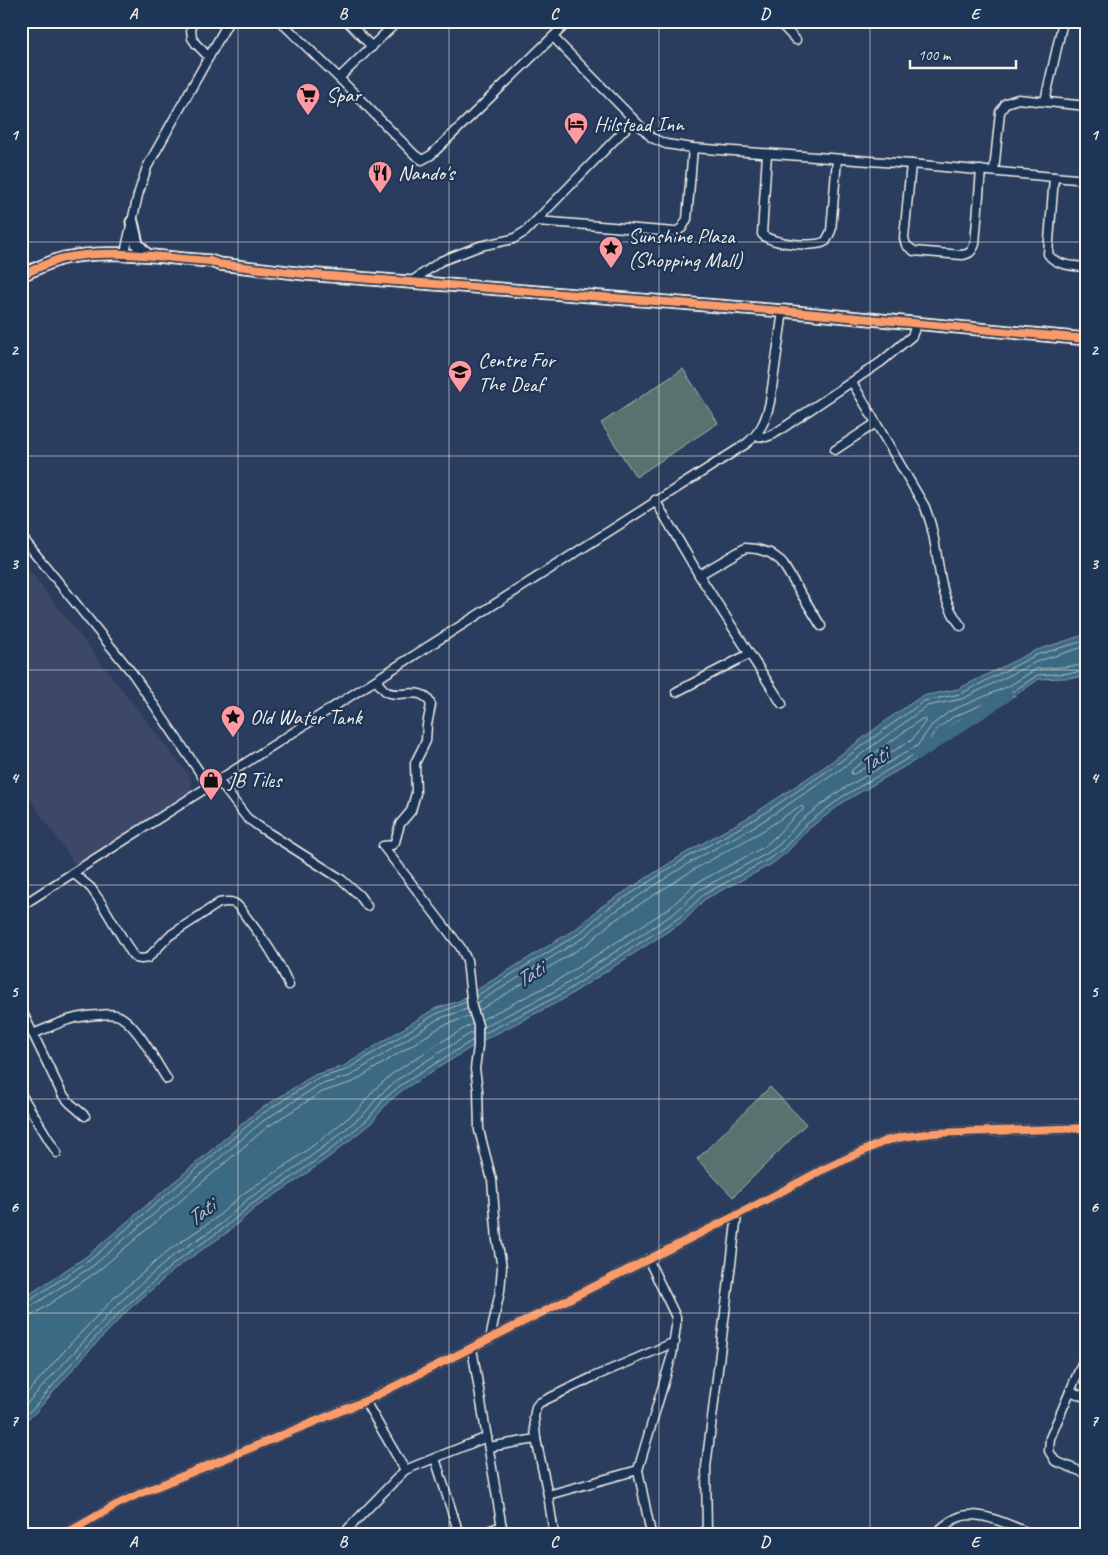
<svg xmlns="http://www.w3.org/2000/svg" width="1108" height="1555" viewBox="0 0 1108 1555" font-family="Caveat,sans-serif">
	<rect width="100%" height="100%" fill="#2b3d5e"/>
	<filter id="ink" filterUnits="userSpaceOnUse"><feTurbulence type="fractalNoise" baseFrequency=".02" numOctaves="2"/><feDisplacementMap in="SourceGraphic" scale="10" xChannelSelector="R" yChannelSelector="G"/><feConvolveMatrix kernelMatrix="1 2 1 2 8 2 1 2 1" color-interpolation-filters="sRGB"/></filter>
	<g filter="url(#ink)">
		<path fill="#3c4767" d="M 21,560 L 191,778 L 191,791 L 76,866 L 21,786 Z"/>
		<g fill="#58726f" stroke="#a6b2ac">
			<path d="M 683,369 L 718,423 L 636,477 L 601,423 Z"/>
			<path d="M 770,1087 L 806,1124 L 733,1197 L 697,1159 Z"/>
		</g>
		<path fill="#3e6a83" stroke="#87a0ab" d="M 1087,634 L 1087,677 L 1039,679 L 1014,696 L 956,721 L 941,733 L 926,754 L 845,801 L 807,830 L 787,852 L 772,864 L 705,899 L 684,921 L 562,1000 L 478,1043 L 404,1089 L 388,1102 L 372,1122 L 333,1154 L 296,1181 L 255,1208 L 228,1232 L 181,1264 L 127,1311 L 87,1353 L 36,1412 L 21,1424 L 21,1300 L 87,1256 L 256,1112 L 314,1075 L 344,1066 L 434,1009 L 459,1001 L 577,928 L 601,907 L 684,854 L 754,814 L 827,765 L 891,717 L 922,696 L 958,689 L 1034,651 Z"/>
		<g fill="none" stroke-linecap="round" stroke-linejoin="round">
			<g stroke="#abbbc0" stroke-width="1">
				<path d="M 922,719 L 925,719 L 925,722 L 912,740 L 854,774 L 851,774 L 852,770 Z"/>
				<path d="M 476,996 L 580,933 L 604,911 L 686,858 L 757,818 L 830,769 L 924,701 L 960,694 L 1036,655 L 1087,640"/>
				<path d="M 477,1003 L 583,938 L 608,916 L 689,863 L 760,823 L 834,774 L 927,706 L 962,699 L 1038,661 L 1087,646"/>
				<path d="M 478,1011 L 587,944 L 612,922 L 693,870 L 764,830 L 800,806 L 803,807 L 803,810 L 794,817 L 774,838 L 762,848 L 695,884 L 671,907 L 553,983 L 481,1020"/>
				<path d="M 483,1027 L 557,990 L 676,912 L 699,890 L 766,854 L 780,844 L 800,821 L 838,792 L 917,746 L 932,725 L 950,711 L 1009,686 L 1036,669 L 1087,665"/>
				<path d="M 483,1034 L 560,995 L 680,917 L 703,895 L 769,859 L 784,848 L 804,826 L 842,797 L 922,750 L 937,729 L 953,717 L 1012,692 L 1038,675 L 1087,672"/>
				<path d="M 21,1304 L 26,1303 L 90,1260 L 259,1116 L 316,1079 L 346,1070 L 436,1014 L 466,1002"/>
				<path d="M 21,1310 L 29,1308 L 94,1265 L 263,1121 L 319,1085 L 350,1076 L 438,1019 L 467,1009"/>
				<path d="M 21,1318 L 33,1315 L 98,1271 L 267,1127 L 322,1092 L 353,1082 L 442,1026 L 470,1016"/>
				<path d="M 21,1400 L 73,1341 L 114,1298 L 169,1250 L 216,1218 L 244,1193 L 285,1166 L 322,1139 L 359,1109 L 374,1090 L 392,1074 L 441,1042 L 472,1024"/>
				<path d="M 21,1410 L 119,1303 L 174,1255 L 221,1224 L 248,1199 L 290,1172 L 326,1145 L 364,1114 L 380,1095 L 397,1080 L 445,1049 L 473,1032"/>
				<path d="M 21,1418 L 33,1409 L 83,1350 L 124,1308 L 178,1260 L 224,1228 L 252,1204 L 293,1177 L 330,1150 L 368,1119 L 384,1099 L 401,1085 L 473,1040"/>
			</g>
			<path stroke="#3e6a83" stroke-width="12" d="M 918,754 L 1006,696"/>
			<defs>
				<g id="street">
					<path d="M 190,21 L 192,38 L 196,44 L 209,57"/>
					<path d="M 280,21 L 339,78 L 415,155 L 422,160 L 431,155 L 569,21"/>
					<path d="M 347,21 L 372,47"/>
					<path d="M 778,21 L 796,40"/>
					<path d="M 553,37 L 652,138 L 666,144 L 693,148 L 911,164 L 1087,180"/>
					<path d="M 339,78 L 398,21"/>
					<path d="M 1045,101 L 1063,21"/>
					<path d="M 767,154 L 762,234 C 770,244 816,248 826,241 L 831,231 L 837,159"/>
					<path d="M 911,164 L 904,238 L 906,245 L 914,251 L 962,255 C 969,254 972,252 975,244 L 981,170"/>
					<path d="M 994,171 L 1000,112 L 1006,103 L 1018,99 L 1087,106"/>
					<path d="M 1054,177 L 1048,254 C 1056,266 1074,266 1087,267"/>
					<path d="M 537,221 L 675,232 L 682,228 L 687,219 L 693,148"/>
					<path d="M 124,257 L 138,195 L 147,167 L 229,21"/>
					<path d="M 409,283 L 441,261 L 480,246 L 513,239 L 526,231 L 633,121"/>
					<path d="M 852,382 L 925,507 C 927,514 931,522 932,530 C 941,566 937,595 961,626"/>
					<path d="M 756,436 L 766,437 L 774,434 L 881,362 L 912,336 L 917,323"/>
					<path d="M 835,450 L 876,423"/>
					<path d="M 655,500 L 699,575 L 782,704"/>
					<path d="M 21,536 L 133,674 L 209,786"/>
					<path d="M 699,575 L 745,548 L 757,549 L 770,553 L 781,561 L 821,626"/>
					<path d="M 376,680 C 379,684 382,689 387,692 C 401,699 423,684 431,705 L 427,725 L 426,741 L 415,763 L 416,793 L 411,811 L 400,824 L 395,842 L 392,845 L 383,846 L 461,948 L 467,960 L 472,1007 L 478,1025 L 478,1046 L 475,1069 L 478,1090 L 479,1130 L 492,1180 L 497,1240 L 502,1267 L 500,1291 L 490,1339"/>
					<path d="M 676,692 L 749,654"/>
					<path d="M 218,780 L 247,818 L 261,828 L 341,879 L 359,895 L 367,906"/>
					<path d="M 73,873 L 91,888 L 102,904 L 132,954 L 136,958 L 141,959 L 148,958 L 169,936 L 219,903 C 224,902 229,901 234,903 C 240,906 243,913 247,918 C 265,941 277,958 289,985"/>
					<path d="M 21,906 L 746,444 C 761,432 766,420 770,402 L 783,311"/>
					<path d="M 21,1009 L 62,1094 L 70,1103 L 85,1116"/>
					<path d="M 33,1034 C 57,1024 72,1016 99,1015 C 106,1014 115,1013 121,1017 C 139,1028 155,1061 167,1079"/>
					<path d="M 21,1094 L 57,1153"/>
					<path d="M 648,1259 L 676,1317 L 676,1326 L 672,1355 L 638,1470 L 651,1534"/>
					<path d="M 472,1348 L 503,1534"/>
					<path d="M 1087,1352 L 1050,1438 L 1049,1451 L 1055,1461 L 1087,1474"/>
					<path d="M 1070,1391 L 1087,1398"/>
					<path d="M 365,1401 L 405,1470"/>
					<path d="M 489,1447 L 536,1439"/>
					<path d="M 435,1458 L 459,1534"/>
					<path d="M 548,1495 L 638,1470"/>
					<path d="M 65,1534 L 116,1505 L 141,1493 L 365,1401 L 737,1215 L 820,1171 L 885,1141 L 903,1137 L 933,1133 L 1087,1128"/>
					<path d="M 343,1534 L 405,1470 L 487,1437"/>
					<path d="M 480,1534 L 502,1526"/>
					<path d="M 554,1534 L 548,1495 L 536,1439 L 534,1417 L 536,1407 L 539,1403 L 593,1377 L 675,1342"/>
					<path d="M 707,1534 L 706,1467 L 737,1215"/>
					<path d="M 934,1534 C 941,1529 949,1521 957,1518 C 977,1508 1012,1526 1031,1534"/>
				</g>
				<g id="secondary">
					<path d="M 132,222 L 137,244 L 147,255"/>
					<path d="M 21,275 C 35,270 50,261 64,258 C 113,248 161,258 210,261 L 219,264 L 305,274 L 783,311 L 1087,339"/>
				</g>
			</defs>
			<use href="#street" stroke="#f4f1e8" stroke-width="11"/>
			<use href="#secondary" stroke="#f4f1e8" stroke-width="15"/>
			<use href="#street" stroke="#1d3557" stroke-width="8"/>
			<use href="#secondary" stroke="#1d3557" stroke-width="11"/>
			<defs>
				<g id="cycleway">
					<path d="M 21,275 C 35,270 50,261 64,258 C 113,248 161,258 210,261 L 219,264 L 305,274 L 783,311 L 1087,339"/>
					<path d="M 65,1534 L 116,1505 L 141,1493 L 365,1401 L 737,1215 L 820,1171 L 885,1141 L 903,1137 L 933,1133 L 1087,1128"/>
				</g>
			</defs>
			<use href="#cycleway" stroke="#1d3557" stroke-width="11"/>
			<use href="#cycleway" stroke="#fa9b69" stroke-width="8"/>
		</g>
	</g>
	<path fill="none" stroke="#f4f1e8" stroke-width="1" stroke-opacity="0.55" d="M 238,21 L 238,1534M 449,21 L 449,1534M 659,21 L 659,1534M 870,21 L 870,1534M 21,242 L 1087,242M 21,456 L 1087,456M 21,670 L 1087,670M 21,885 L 1087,885M 21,1099 L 1087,1099M 21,1313 L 1087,1313"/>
	<defs>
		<symbol id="supermarket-pin" viewBox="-11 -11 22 30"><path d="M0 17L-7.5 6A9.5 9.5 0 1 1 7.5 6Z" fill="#ff9aa2" stroke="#1d3557"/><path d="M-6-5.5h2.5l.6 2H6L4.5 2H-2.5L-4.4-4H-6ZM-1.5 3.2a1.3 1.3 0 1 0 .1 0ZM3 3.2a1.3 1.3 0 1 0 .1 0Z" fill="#111"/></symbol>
		<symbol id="hotel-pin" viewBox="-11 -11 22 30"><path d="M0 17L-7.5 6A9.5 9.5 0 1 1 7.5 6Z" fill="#ff9aa2" stroke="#1d3557"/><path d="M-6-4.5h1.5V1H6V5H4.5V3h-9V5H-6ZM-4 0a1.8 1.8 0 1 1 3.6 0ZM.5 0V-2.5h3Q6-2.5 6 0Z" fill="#111"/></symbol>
		<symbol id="restaurant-pin" viewBox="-11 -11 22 30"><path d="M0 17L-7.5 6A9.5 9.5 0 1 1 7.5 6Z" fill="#ff9aa2" stroke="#1d3557"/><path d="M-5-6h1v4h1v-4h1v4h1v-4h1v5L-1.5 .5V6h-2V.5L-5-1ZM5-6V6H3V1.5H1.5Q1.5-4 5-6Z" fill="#111"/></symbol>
		<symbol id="sight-pin" viewBox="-11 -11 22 30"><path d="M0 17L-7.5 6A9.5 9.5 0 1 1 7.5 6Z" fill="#ff9aa2" stroke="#1d3557"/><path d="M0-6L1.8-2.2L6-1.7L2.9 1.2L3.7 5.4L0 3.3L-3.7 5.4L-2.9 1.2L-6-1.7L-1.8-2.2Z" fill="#111"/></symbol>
		<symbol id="school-pin" viewBox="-11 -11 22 30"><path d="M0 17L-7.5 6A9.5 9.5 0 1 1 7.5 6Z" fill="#ff9aa2" stroke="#1d3557"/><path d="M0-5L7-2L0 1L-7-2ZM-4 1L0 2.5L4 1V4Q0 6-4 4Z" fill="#111"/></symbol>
		<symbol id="shop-pin" viewBox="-11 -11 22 30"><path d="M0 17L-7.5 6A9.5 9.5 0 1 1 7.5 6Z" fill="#ff9aa2" stroke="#1d3557"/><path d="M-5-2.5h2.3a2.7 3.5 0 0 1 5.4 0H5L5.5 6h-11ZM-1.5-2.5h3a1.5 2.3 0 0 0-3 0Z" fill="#111"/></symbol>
	</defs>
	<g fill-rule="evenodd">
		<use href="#supermarket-pin" x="294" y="81" width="28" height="38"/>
		<use href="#hotel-pin" x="562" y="110" width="28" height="38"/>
		<use href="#restaurant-pin" x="366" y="159" width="28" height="38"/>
		<use href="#sight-pin" x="597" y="234" width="28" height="38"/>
		<use href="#school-pin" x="446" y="358" width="28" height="38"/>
		<use href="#sight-pin" x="219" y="703" width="28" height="38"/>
		<use href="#shop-pin" x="197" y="766" width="28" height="38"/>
	</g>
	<g text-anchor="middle" stroke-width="4.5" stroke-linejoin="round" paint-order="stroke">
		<g font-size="21" fill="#f4f1e8" stroke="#1d3557" text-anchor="start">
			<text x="326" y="102">Spar</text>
			<text x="594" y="131">Hilstead Inn</text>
			<text x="398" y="180">Nando's</text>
			<text x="628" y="243">Sunshine Plaza<tspan x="628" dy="24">(Shopping Mall)</tspan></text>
			<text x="478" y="367">Centre For<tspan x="478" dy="24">The Deaf</tspan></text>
			<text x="250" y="724">Old Water Tank</text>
			<text x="228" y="787">JB Tiles</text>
		</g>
		<g font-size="22" font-style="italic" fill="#b4c2c5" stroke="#1d3557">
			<text transform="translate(873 760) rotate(-33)" y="8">Tati</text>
			<text transform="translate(529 974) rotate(-32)" y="8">Tati</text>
			<text transform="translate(200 1212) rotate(-37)" y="8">Tati</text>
		</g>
	</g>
	<rect width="1108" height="1555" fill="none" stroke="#1d3557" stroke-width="55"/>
	<path d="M910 60v8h106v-8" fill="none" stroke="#f4f1e8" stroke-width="2.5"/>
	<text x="918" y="60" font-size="15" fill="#f4f1e8" stroke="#1d3557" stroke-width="4" paint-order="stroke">100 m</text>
	<rect x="28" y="28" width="1052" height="1500" fill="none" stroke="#f4f1e8" stroke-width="2"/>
	<g font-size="16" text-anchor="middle" font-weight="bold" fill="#f4f1e8">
		<text x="133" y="19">A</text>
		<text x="343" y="19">B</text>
		<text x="554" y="19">C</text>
		<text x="765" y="19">D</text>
		<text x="975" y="19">E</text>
		<text x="14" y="140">1</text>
		<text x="1094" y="140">1</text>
		<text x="14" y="355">2</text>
		<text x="1094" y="355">2</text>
		<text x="14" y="569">3</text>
		<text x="1094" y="569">3</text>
		<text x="14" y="783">4</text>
		<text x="1094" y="783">4</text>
		<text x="14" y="997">5</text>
		<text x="1094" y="997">5</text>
		<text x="14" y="1212">6</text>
		<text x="1094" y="1212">6</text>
		<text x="14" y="1426">7</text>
		<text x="1094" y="1426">7</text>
		<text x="133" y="1547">A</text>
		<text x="343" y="1547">B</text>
		<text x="554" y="1547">C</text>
		<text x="765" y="1547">D</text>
		<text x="975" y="1547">E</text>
	</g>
</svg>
